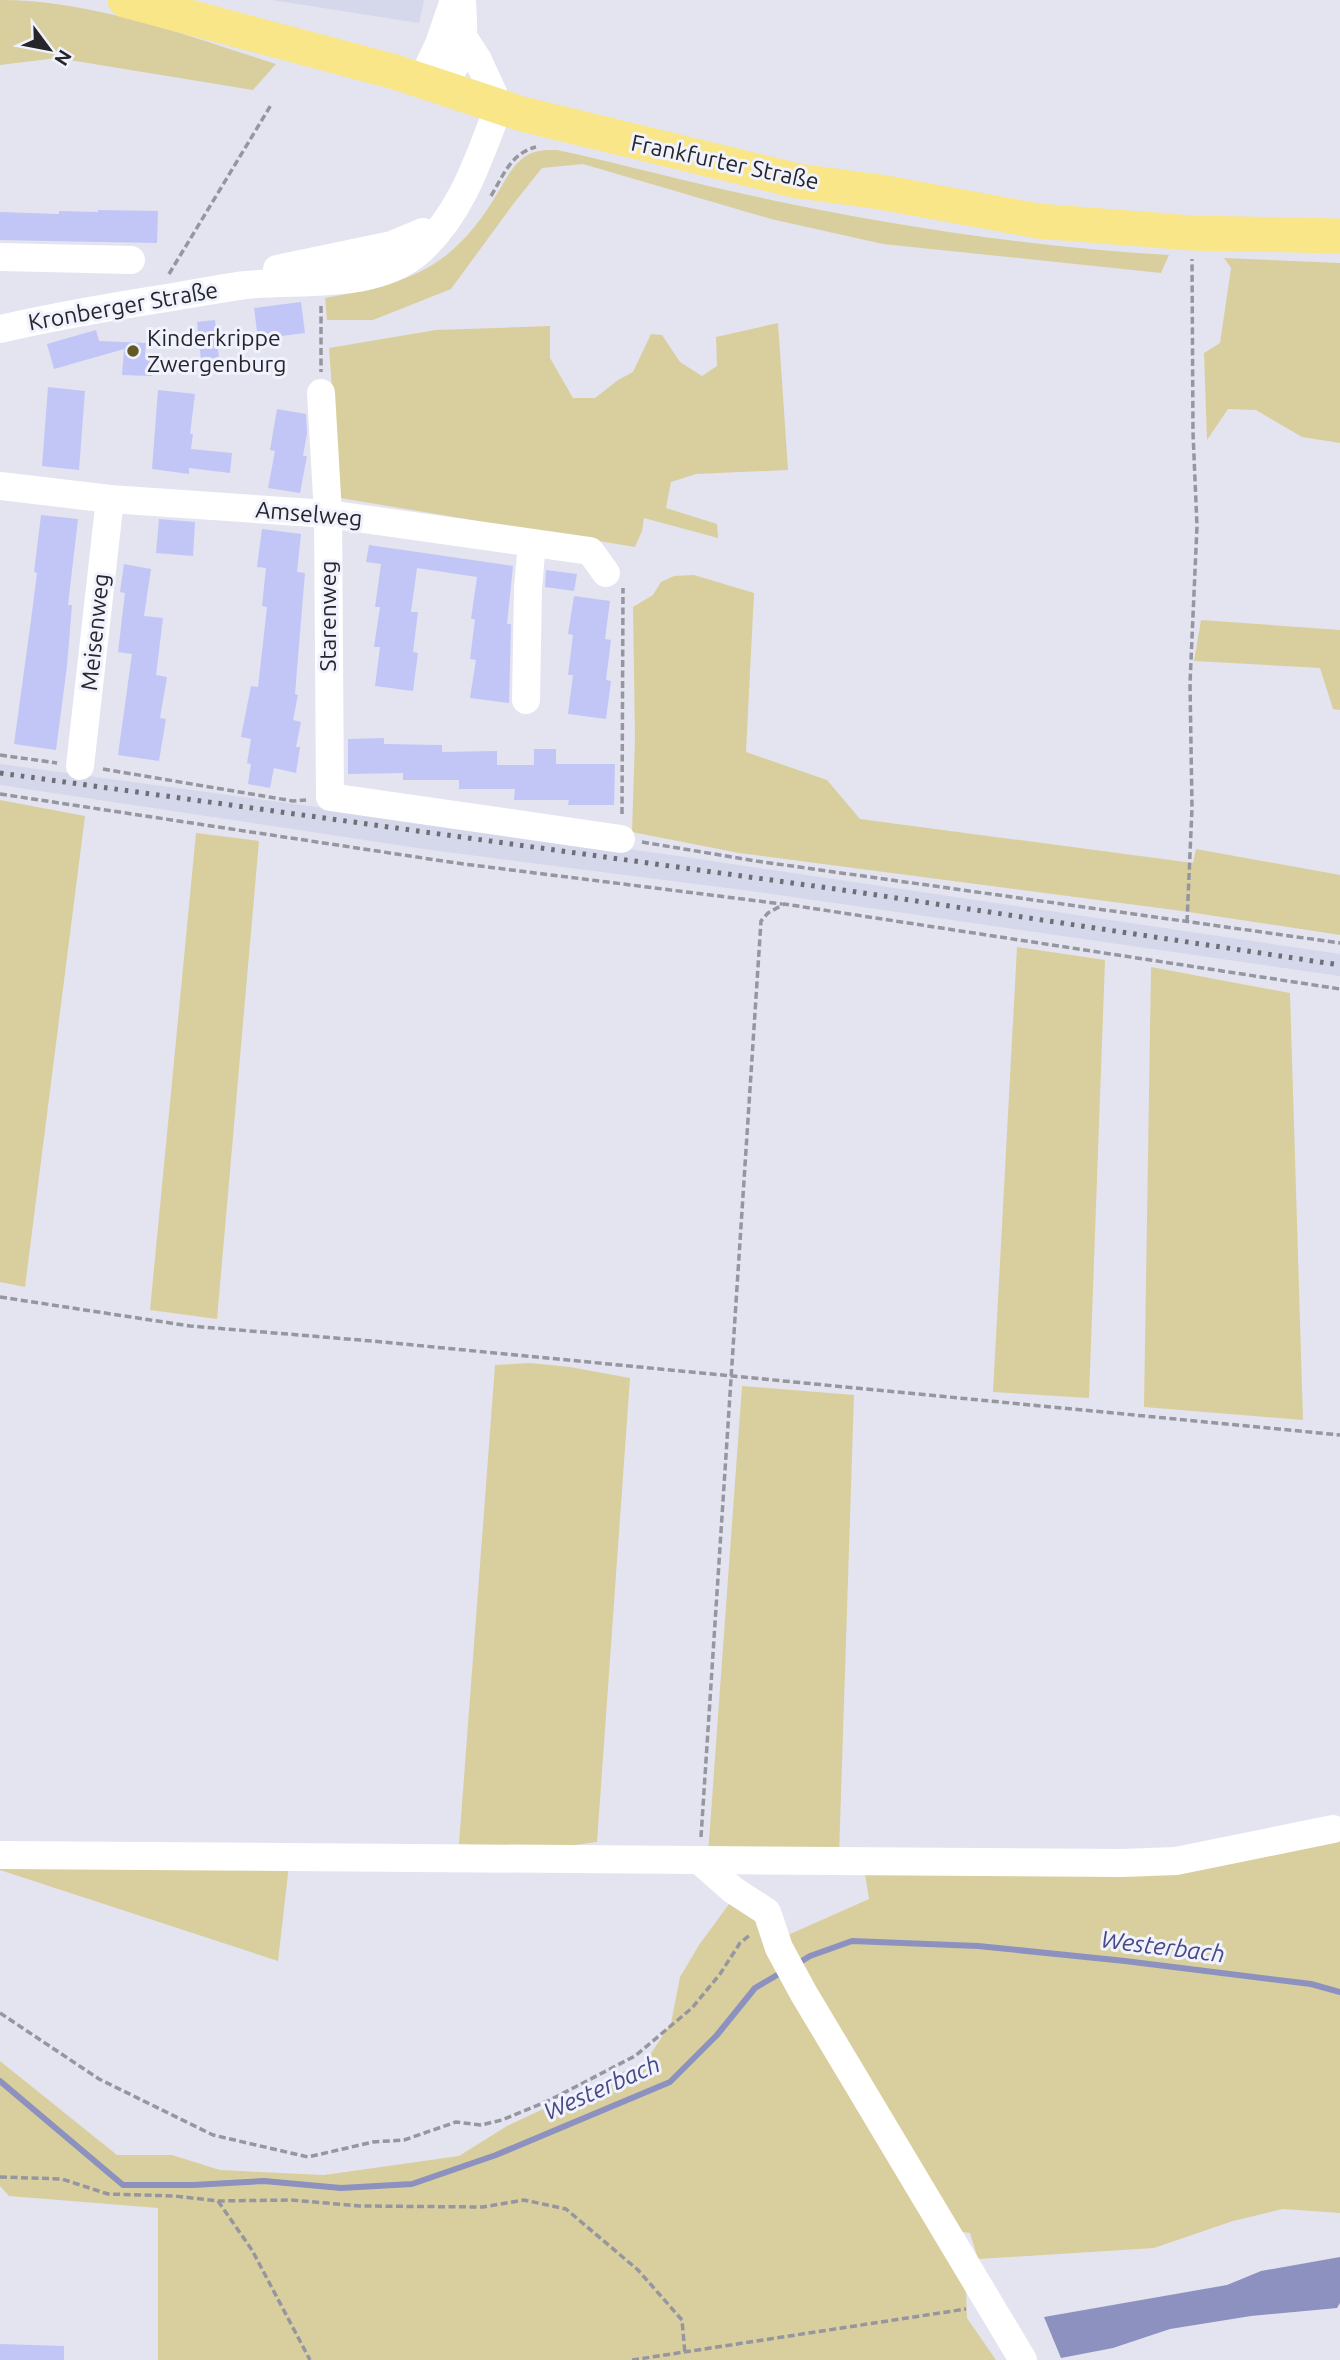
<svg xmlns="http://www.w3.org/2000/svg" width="1340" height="2360" viewBox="0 0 1340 2360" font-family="Ubuntu,sans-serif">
	<rect width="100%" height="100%" fill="#e3e4f0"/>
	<g fill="#d5d7ea">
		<path d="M 272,0 L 424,0 L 419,23 Z"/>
		<path d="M 0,764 L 664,854 L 1340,954 L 1340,976 L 765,893 L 431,850 L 0,785 Z"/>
	</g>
	<g fill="#d9cf9e">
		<path d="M 0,0 C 93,0 188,36 276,64 L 253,90 L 57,58 L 0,65 Z"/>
		<path d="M 557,150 C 610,161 664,176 717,188 C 866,222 1017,246 1169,255 L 1161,273 L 883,244 L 771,219 L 583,164 L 542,168 L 514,203 L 451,289 L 373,320 L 327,320 L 325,298 C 369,290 415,282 450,252 C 469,236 484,216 497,194 C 506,180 511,166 526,156 C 535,150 546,150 557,150 Z"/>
		<path d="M 1224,258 L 1340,263 L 1340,443 L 1302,437 L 1256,410 L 1228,409 L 1207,440 L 1204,353 L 1220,343 L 1231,268 Z"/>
		<path d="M 778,323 L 788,470 L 696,474 L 671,482 L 666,508 L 717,524 L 718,538 L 644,518 L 642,531 L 635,547 L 340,498 L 329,348 L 436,330 L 550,326 L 550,358 L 573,398 L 595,398 L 618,380 L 633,372 L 651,334 L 662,335 L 680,362 L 702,376 L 717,366 L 716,337 Z"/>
		<path d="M 694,575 L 754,593 L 746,752 L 827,780 L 860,819 L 1193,863 L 1196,849 L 1340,875 L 1340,935 L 1182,911 L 739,853 L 632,832 L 635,738 L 633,607 L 653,595 L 661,582 L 674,576 Z"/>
		<path d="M 1201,620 L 1340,630 L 1340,710 L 1333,709 L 1320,668 L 1194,661 Z"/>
		<path d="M 0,800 L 85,816 L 25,1287 L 0,1282 Z"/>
		<path d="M 196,833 L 259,841 L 217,1319 L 150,1310 Z"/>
		<path d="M 1017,947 L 1105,960 L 1089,1398 L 993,1392 Z"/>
		<path d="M 1151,967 L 1290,993 L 1303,1420 L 1144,1407 Z"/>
		<path d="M 530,1363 L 570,1367 L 630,1378 L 597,1842 L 532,1851 L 459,1844 L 495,1365 Z"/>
		<path d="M 742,1386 L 854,1395 L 839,1856 L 708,1854 Z"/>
		<path d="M 1340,1835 L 1340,2213 L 1283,2209 L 1233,2221 L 1154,2248 L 978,2259 L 970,2233 L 956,2231 L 964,2238 L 967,2318 L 996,2360 L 158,2360 L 158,2208 L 9,2196 L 0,2186 L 0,2061 L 117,2155 L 172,2155 L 220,2170 L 324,2175 L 459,2156 L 507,2126 L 646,2061 L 671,2023 L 680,1977 L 699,1945 L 732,1900 L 788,1935 L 869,1899 L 864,1868 L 1097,1869 Z"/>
		<path d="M 289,1865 L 278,1961 L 0,1870 L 0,1869 Z"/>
	</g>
	<path fill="#8d91bf" d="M 1340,2257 L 1340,2303 L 1337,2308 L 1251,2316 L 1170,2329 L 1113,2348 L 1061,2358 L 1044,2317 L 1227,2285 L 1261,2271 Z"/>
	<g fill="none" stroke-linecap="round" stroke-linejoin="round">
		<g stroke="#8d91bf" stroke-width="6">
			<path d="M 797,1964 L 810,1956 L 852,1941 L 978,1946 L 1125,1961 L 1311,1984 L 1340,1992"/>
			<path d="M 0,2081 L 123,2185 L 193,2185 L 264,2181 L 341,2188 L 412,2184 L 496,2155 L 670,2082 L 717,2035 L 755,1988 L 784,1971"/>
		</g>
	</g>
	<g fill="#c1c6f6">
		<path d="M 98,210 L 158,211 L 157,243 L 0,240 L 0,212 L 59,214 L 59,211 L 98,212 Z"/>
		<path d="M 301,302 L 305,333 L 258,339 L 254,308 Z"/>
		<path d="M 215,320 L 219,358 L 201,360 L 197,322 Z"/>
		<path d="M 96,330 L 99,341 L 146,343 L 145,356 L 153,356 L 152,376 L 122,375 L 124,349 L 54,369 L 47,344 Z"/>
		<path d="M 48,387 L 85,391 L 79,470 L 42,466 Z"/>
		<path d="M 158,390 L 195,394 L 190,434 L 193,434 L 191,449 L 232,453 L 230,473 L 189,468 L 189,474 L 152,469 Z"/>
		<path d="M 277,409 L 306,414 L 307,433 L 303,456 L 307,456 L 300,493 L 268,488 L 275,451 L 270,450 Z"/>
		<path d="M 41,515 L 78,519 L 68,605 L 72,605 L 67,666 L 56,750 L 14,744 L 31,620 L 37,573 L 34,572 Z"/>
		<path d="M 159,519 L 195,522 L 193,556 L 156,553 Z"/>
		<path d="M 262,529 L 301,534 L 297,572 L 305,573 L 295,694 L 298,695 L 293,720 L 301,722 L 296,747 L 300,747 L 296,773 L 274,768 L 270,788 L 248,784 L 251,764 L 247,763 L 251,739 L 241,737 L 251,686 L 258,687 L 267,607 L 262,606 L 266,568 L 257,567 Z"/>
		<path d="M 369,545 L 513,566 L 507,624 L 511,624 L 509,703 L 470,698 L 476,660 L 470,659 L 475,619 L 471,619 L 477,577 L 417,568 L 411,612 L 418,612 L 413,652 L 418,653 L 413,691 L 375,686 L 380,647 L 374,647 L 380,607 L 375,607 L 381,564 L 366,562 Z"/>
		<path d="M 124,564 L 151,569 L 144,616 L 163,618 L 156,675 L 167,677 L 160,718 L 166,719 L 159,761 L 118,755 L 132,654 L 118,652 L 125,593 L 120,592 Z"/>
		<path d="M 546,570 L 577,574 L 574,591 L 545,587 Z"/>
		<path d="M 574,596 L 610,601 L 605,639 L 611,640 L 606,680 L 611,681 L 606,719 L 568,714 L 573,675 L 568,675 L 573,635 L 568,634 Z"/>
		<path d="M 384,738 L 384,744 L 442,745 L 442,752 L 497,751 L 497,765 L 534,765 L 534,749 L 556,749 L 556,764 L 615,764 L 614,805 L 568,805 L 569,800 L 514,800 L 515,789 L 459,789 L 459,780 L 403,780 L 403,773 L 348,774 L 348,739 Z"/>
		<path d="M 0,2344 L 64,2346 L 64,2360 L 0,2360 Z"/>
	</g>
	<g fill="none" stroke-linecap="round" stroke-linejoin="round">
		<g stroke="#95969f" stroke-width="3.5" stroke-dasharray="7 3.5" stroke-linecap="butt">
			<path d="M 491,196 C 503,176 511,153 536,147"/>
			<path d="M 169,274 L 271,105"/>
			<path d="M 321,306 L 321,372"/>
			<path d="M 0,755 L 57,763"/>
			<path d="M 103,769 L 293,801 L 306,800"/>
			<path d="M 0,794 L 456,863 L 782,904"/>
			<path d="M 622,814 L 623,588"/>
			<path d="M 642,842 L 756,861 L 1340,943"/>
			<path d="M 1187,922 L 1192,808 L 1190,683 L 1197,526 L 1193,433 L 1192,259"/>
			<path d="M 0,1297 L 190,1326 L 372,1341 L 1340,1435"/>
			<path d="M 701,1837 L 761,921 L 768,913 L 784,904 L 1340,989"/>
			<path d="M 0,2013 L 99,2079 L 213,2135 L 308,2157 L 373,2142 L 404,2140 L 456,2122 L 481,2125 L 502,2120 L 550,2100 L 635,2056 L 692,2008 L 720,1974 L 740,1943 L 750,1935"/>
			<path d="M 0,2177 L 62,2179 L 108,2194 L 175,2196 L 218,2201 L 291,2200 L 360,2206 L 483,2207 L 524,2200 L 566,2209 L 638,2270 L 682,2320 L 685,2354"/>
			<path d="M 218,2201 L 252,2250 L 310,2360"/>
			<path d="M 632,2360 L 966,2309"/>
		</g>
		<g stroke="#fff" stroke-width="28">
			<path d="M 422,80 L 448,76 C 468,52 463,29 462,0"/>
			<path d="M 422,80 L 439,44 L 454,0"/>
			<path d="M 0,257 L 131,260"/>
			<path d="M 277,269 L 392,245 L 423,232"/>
			<path d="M 0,329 C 57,316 115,306 173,297 C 197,293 222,288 246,285 C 302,279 375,291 421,250 C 463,211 479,157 499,106 L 478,60 L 463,37"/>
			<path d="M 321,393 L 328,514 L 330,797 L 621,839"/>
			<path d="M 0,486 L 110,499 L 328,514 L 590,551 L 606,573"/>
			<path d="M 526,700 L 528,588 L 532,543"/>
			<path d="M 80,766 L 110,499"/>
			<path d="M 0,1855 L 1122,1863 L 1176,1861 L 1333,1829"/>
			<path d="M 699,1860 L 733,1890 L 767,1912 L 779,1948 L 804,1994 L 1023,2360"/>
		</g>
		<path stroke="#f8e689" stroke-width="35" d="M 125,0 L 395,72 L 522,114 L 798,181 L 880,192 L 1038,221 L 1192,233 L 1340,236"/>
		<path stroke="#6e6e76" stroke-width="5" stroke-dasharray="3.5 7" stroke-linecap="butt" d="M 0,773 L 850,891 L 1340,965"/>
	</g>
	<circle fill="#635925" stroke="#f0f2fd" stroke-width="2.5" cx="133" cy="351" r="7"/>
	<g text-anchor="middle" stroke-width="6" stroke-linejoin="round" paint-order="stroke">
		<g font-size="23" fill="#25252a" stroke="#f0f2fd">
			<text transform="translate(725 162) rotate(12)" y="8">Frankfurter Straße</text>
			<text transform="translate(123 306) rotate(-10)" y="8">Kronberger Straße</text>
			<text transform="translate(309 514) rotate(5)" y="8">Amselweg</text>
			<text transform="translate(328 616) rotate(-90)" y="8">Starenweg</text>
			<text transform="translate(95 632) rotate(-84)" y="8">Meisenweg</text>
		</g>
		<g font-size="23" fill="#25252a" stroke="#f0f2fd" text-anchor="start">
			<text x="147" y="346">Kinderkrippe<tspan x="147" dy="26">Zwergenburg</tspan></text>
		</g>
		<g font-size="24" font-style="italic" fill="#484985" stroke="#f0f2fd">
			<text transform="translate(1163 1947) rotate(7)" y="8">Westerbach</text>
			<text transform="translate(602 2088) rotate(-24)" y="8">Westerbach</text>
		</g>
	</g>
	<g transform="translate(49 49) rotate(122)" stroke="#f0f2fd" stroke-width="5" paint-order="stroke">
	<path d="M0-5L12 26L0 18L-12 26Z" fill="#25252a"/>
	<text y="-10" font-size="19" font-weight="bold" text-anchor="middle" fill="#25252a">N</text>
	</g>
</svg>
